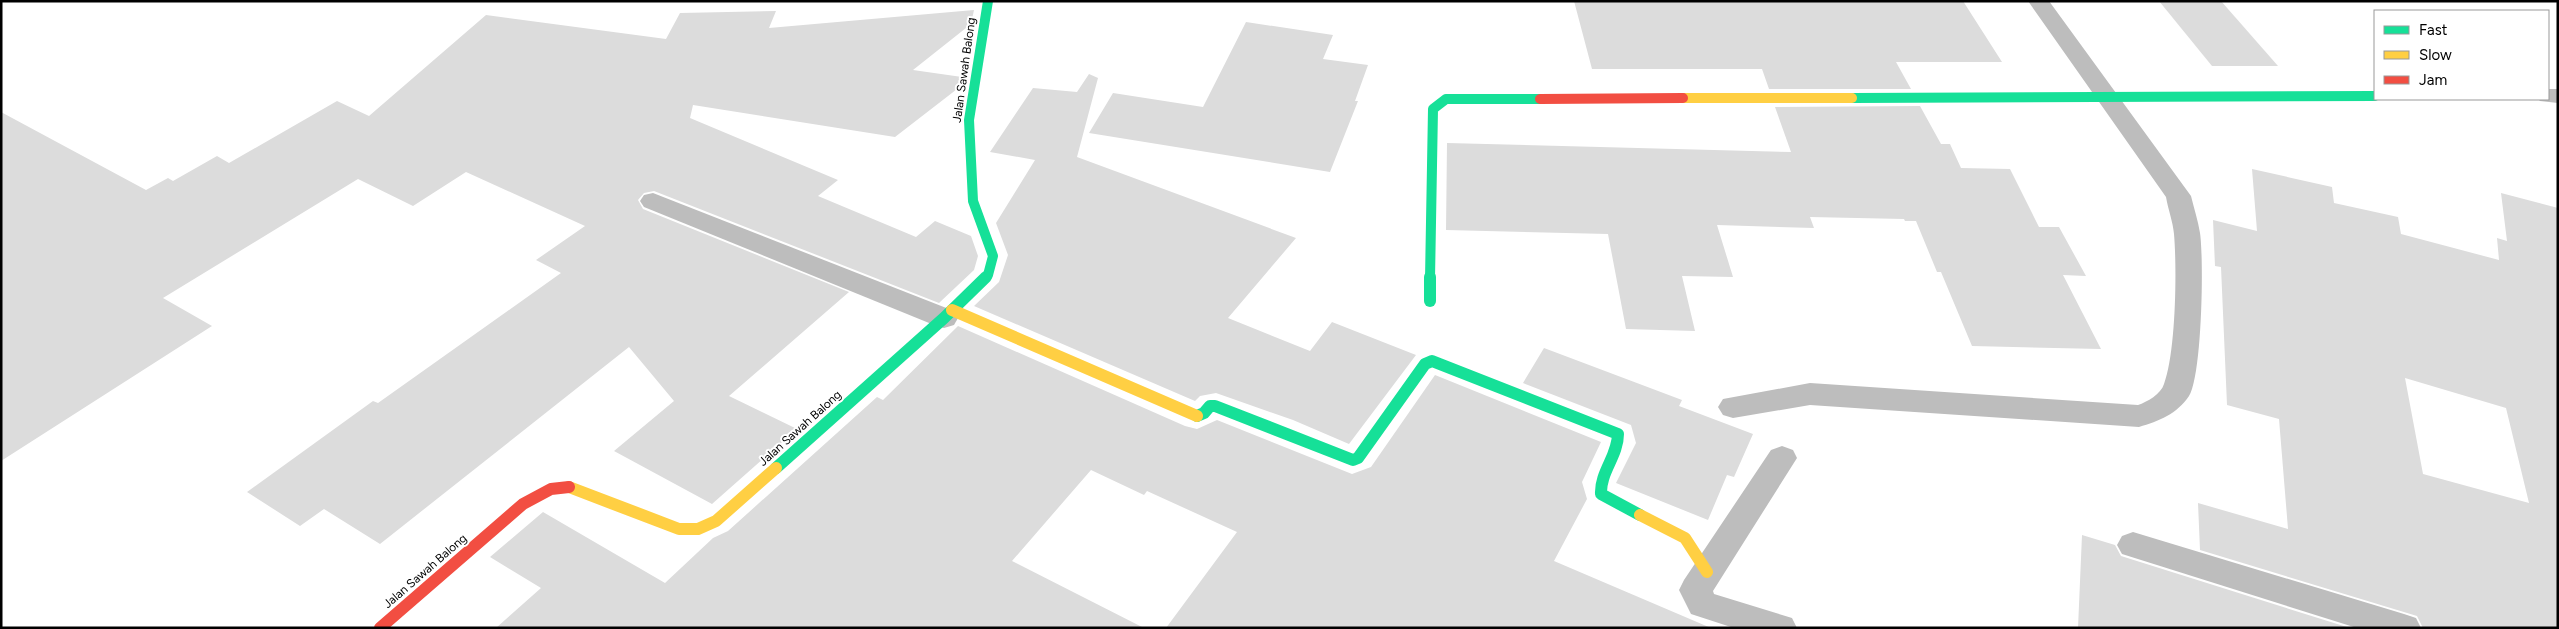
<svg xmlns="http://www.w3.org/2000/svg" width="2559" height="629" viewBox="0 0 2559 629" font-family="Figtree,sans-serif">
	<rect width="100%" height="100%" fill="#fff"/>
	<g fill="#dcdcdc" fill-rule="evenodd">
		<path d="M 1574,1 L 1963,1 L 2002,62 L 1896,62 L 1911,89 L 1769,89 L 1762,69 L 1592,69 Z"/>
		<path d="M 2159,1 L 2221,1 L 2278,66 L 2212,66 Z"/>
		<path d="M 974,10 L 971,24 L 913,70 L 962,77 L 961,86 L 895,137 L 693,105 L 690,118 L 838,180 L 818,196 L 916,237 L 935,221 L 971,236 L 978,256 L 974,270 L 939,303 L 654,191 L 644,193 L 638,200 L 643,209 L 849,292 L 729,396 L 797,429 L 712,504 L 614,451 L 674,401 L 629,347 L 380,544 L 324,509 L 300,526 L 247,492 L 373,401 L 378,403 L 561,273 L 536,260 L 585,226 L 466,172 L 413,206 L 358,179 L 163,298 L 212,326 L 1,461 L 1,112 L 146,190 L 168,178 L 173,181 L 217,156 L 229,163 L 337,101 L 369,116 L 486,15 L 666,39 L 680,13 L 776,11 L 769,28 Z"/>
		<path d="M 1246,22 L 1333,35 L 1323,59 L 1368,65 L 1355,101 L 1358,101 L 1330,172 L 1089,133 L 1113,93 L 1203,107 Z"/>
		<path d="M 1089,74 L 1098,78 L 1077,157 L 1296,238 L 1228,318 L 1310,351 L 1332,322 L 1416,355 L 1349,444 L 1293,420 L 1216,393 L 1200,396 L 1195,401 L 974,306 L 999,282 L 1008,255 L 996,223 L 1035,160 L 990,152 L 1033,88 L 1077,92 Z"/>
		<path d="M 1920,106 L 1941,144 L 1950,144 L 1961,168 L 2010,169 L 2039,227 L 2059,227 L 2086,276 L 2063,275 L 2101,349 L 1972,346 L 1941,272 L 1937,272 L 1916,221 L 1905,221 L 1904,219 L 1810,217 L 1814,228 L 1717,225 L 1733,277 L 1682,276 L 1695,331 L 1626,329 L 1608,234 L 1446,230 L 1447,143 L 1791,152 L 1775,107 Z"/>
		<path d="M 2252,169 L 2332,187 L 2334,203 L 2398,217 L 2401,234 L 2499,260 L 2497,238 L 2507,241 L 2501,193 L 2558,208 L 2558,628 L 2423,628 L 2417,616 L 2200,550 L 2198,503 L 2288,529 L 2279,419 L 2227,405 L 2221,267 L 2215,266 L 2213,220 L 2257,231 ZM 2405,378 L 2506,408 L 2529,503 L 2423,474 Z"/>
		<path d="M 958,326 L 1185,426 L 1197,429 L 1217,420 L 1352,474 L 1371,467 L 1435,375 L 1601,442 L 1582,482 L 1587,499 L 1554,561 L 1711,628 L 1166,628 L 1237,532 L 1147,491 L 1144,495 L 1091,470 L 1012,561 L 1144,628 L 496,628 L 541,588 L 490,557 L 543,512 L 665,583 L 713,538 L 728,531 L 877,397 L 883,400 Z"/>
		<path d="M 1544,348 L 1682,400 L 1679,406 L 1753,434 L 1734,477 L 1727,475 L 1708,520 L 1616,483 L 1636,443 L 1631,425 L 1523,383 Z"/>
		<path d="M 2082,535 L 2115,545 L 2121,556 L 2350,628 L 2078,628 Z"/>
	</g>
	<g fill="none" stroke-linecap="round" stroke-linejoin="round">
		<g fill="#bdbdbd" fill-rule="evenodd">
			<path d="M 2028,1 L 2049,1 L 2191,196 C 2194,208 2198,221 2200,233 C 2204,260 2202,376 2189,396 C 2177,414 2159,421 2139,427 L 1810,405 L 1733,418 L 1723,415 L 1718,407 L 1723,399 L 1810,383 L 2138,405 C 2147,402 2161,394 2164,384 C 2176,352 2177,269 2174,234 C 2173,222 2168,209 2166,197 Z"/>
			<path d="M 2548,89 L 2558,89 L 2558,103 L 2540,101 L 2538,99 L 2548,99 Z"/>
			<path d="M 653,193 L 954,311 L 958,318 L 954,325 L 944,328 L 934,325 L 644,207 L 640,201 L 644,195 Z"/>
			<path d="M 1782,446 L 1793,450 L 1797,458 L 1713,591 L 1714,594 L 1792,618 L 1797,628 L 1734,628 L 1691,614 L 1679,590 L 1684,580 L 1771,450 Z"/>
			<path d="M 2133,532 L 2404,614 L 2416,618 L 2421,628 L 2357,628 L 2122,554 L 2117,545 L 2122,536 Z"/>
		</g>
		<g stroke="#16e098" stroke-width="10">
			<path d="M 1852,98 L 2375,96"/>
			<path d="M 984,279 L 988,275 L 993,256 L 973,201 L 969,120 L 988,1"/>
			<path d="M 1430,279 L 1433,109 L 1446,99 L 1540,99"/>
		</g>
		<g stroke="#16e098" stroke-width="12">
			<path d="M 1430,301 L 1430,277"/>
			<path d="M 1197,416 L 1204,413 L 1210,406 L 1215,406 L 1353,460 L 1358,458 L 1425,364 L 1432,361 L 1618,434 C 1618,456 1600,472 1601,494 L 1640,515"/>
			<path d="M 776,468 L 944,318 L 986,277"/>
		</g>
		<path stroke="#ffcf43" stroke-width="10" d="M 1683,98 L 1852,98"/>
		<g stroke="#ffcf43" stroke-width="12">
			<path d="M 952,310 L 1197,416"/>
			<path d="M 569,487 L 679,529 L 698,529 L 716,521 L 776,468"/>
			<path d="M 1640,515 L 1685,538 L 1707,572"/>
		</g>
		<path stroke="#f24e42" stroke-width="10" d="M 1540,99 L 1683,98"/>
		<path stroke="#f24e42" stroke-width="12" d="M 380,628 L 523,504 L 551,489 L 569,487"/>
	</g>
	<g text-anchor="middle" stroke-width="4" stroke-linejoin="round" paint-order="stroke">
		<g font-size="12" fill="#000" stroke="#fff">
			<text transform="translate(964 70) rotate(-82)" y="4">Jalan Sawah Balong</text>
			<text transform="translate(800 428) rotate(-42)" y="4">Jalan Sawah Balong</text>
			<text transform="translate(425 571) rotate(-41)" y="4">Jalan Sawah Balong</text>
		</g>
	</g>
	<rect width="2559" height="629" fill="none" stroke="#000000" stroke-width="5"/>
	<rect x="2374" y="10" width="175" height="90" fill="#ffffff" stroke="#999999"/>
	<rect x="2384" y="26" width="25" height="8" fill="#16e098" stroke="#999999"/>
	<text x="2419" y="35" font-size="15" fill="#000000">Fast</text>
	<rect x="2384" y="51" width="25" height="8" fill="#ffcf43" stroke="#999999"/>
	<text x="2419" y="60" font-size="15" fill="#000000">Slow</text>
	<rect x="2384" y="76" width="25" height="8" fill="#f24e42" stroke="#999999"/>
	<text x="2419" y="85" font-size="15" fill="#000000">Jam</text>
</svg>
